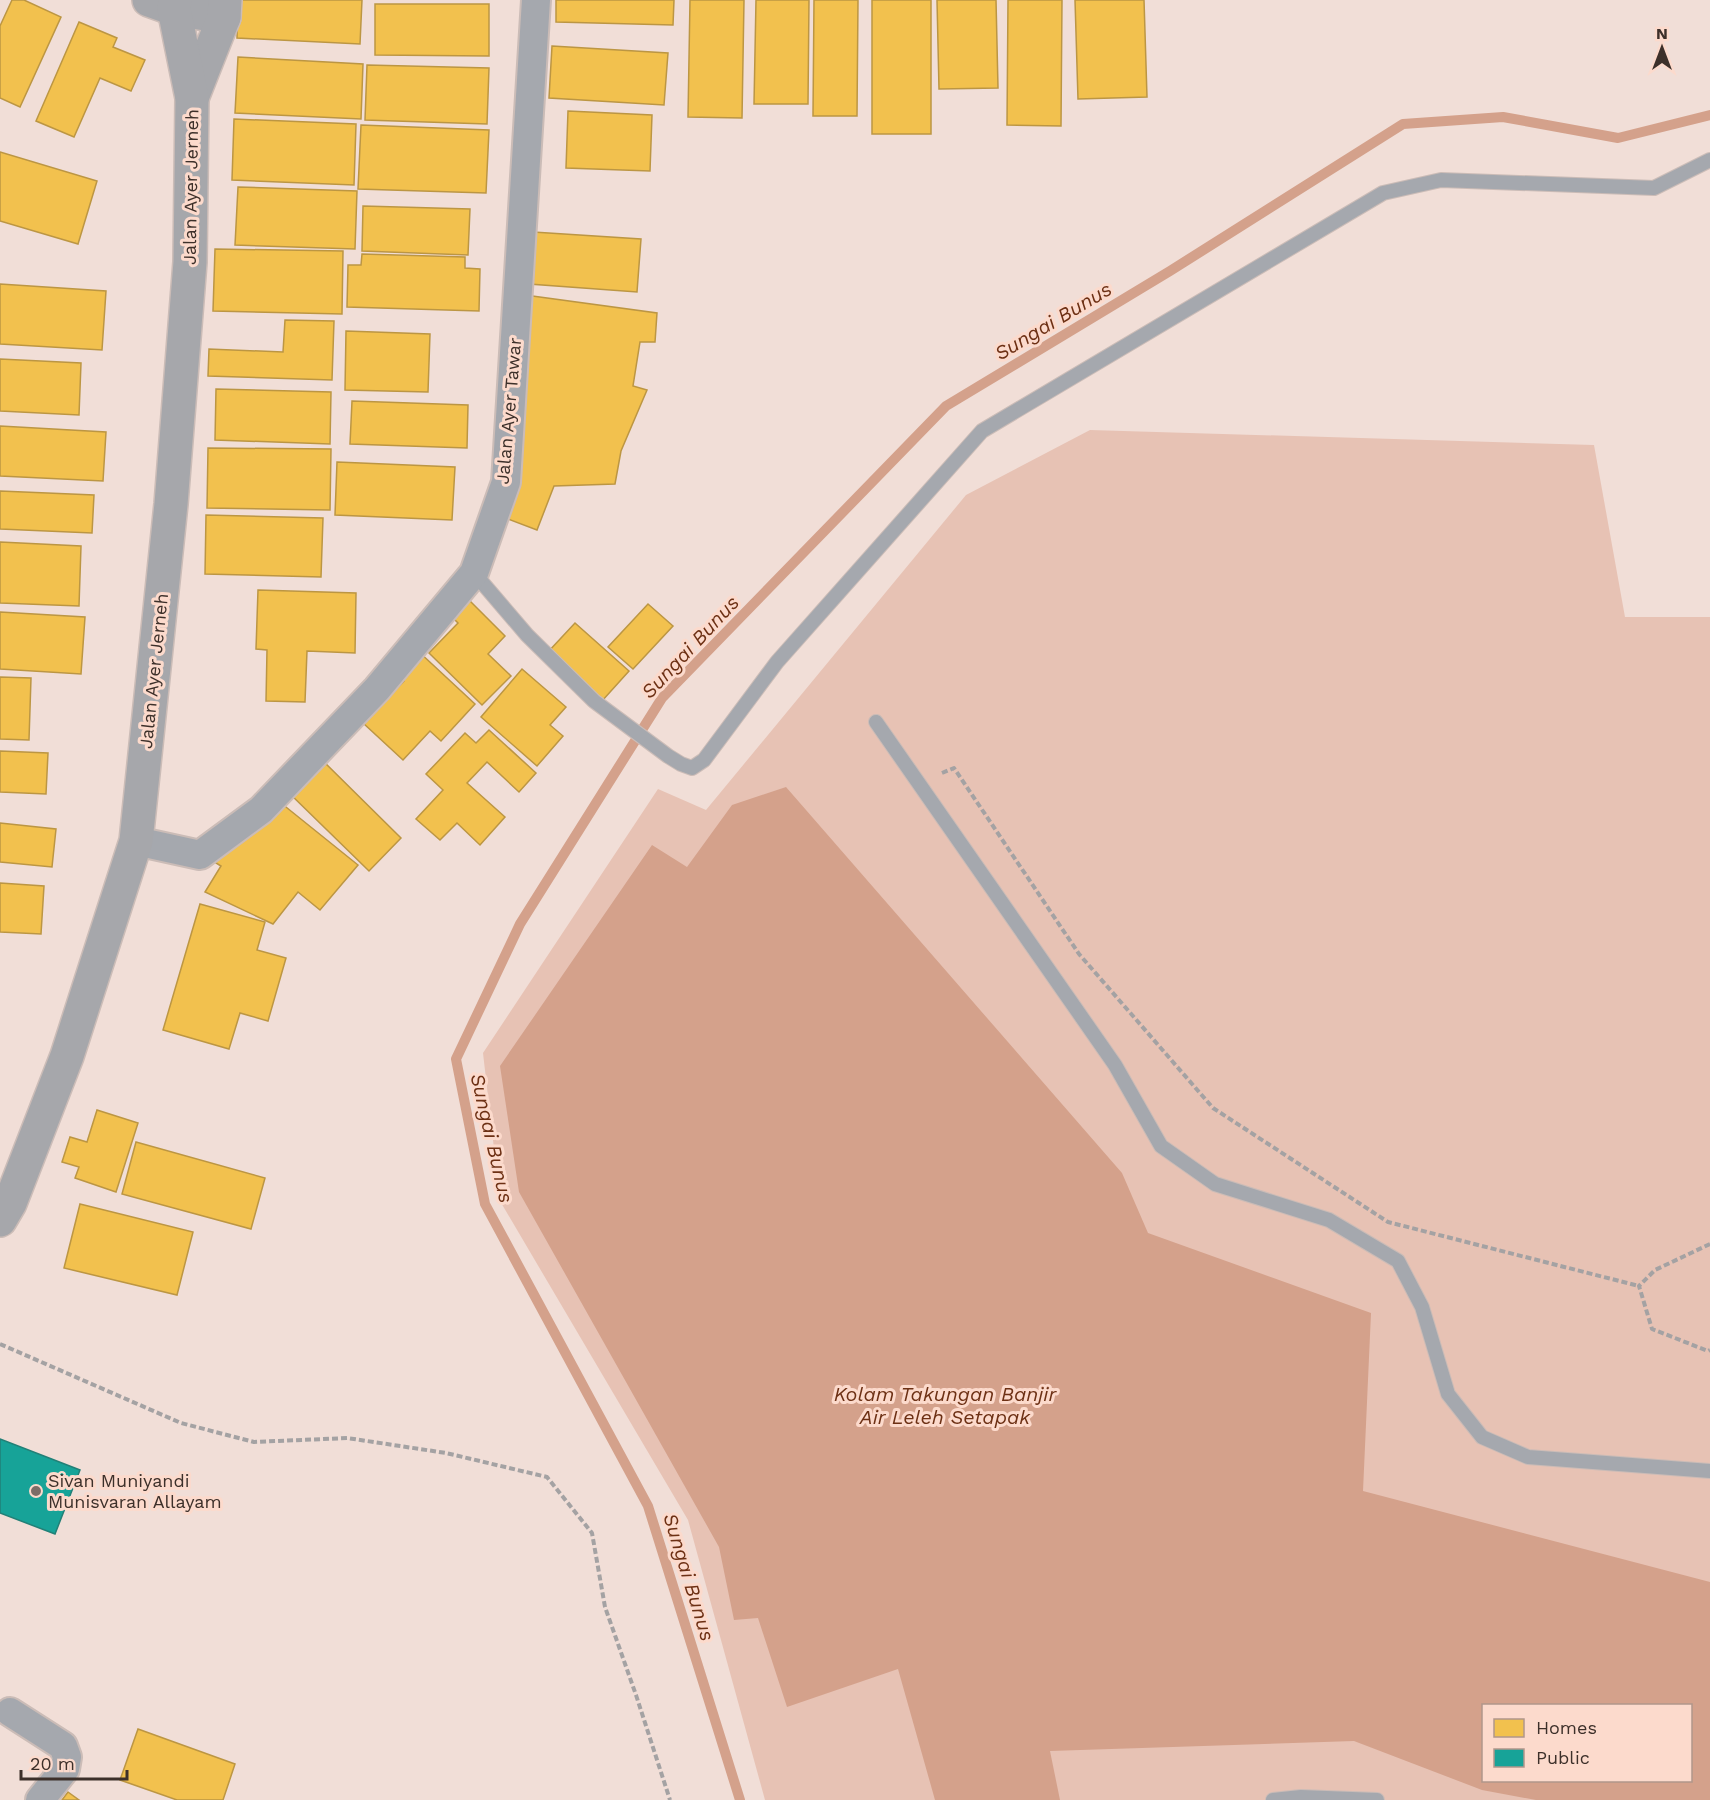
<svg xmlns="http://www.w3.org/2000/svg" width="1710" height="1800" viewBox="0 0 1710 1800" font-family="'Work Sans',sans-serif">
	<rect width="100%" height="100%" fill="#f1ded7"/>
	<path fill="#e7c2b4" fill-rule="evenodd" d="M 1090,430 L 1594,445 L 1625,617 L 1710,617 L 1710,1800 L 765,1800 L 688,1520 L 500,1201 L 483,1053 L 658,789 L 706,810 L 966,495 ZM 1484,1706 L 1690,1706 L 1690,1780 L 1484,1780 Z"/>
	<path fill="#d4a18b" fill-rule="evenodd" d="M 786,787 L 1122,1173 L 1148,1233 L 1371,1313 L 1363,1491 L 1710,1582 L 1710,1800 L 1536,1800 L 1482,1790 L 1354,1741 L 1050,1751 L 1060,1800 L 935,1800 L 898,1669 L 787,1707 L 758,1618 L 734,1620 L 719,1547 L 519,1192 L 500,1066 L 652,845 L 687,867 L 732,805 ZM 1484,1706 L 1690,1706 L 1690,1780 L 1484,1780 Z"/>
	<g fill="#f2c14e" stroke="#bc9643" stroke-width="1.5">
		<path d="M 12,0 L 24,0 L 61,17 L 20,107 L 0,98 L 0,26 Z"/>
		<path d="M 238,0 L 362,0 L 360,44 L 237,38 Z"/>
		<path d="M 556,0 L 674,0 L 673,25 L 556,22 Z"/>
		<path d="M 690,0 L 744,0 L 742,118 L 688,117 Z"/>
		<path d="M 756,0 L 809,0 L 808,104 L 754,104 Z"/>
		<path d="M 814,0 L 858,0 L 857,116 L 813,116 Z"/>
		<rect x="872" y="0" width="59" height="134"/>
		<path d="M 937,0 L 996,0 L 998,88 L 939,89 Z"/>
		<path d="M 1008,0 L 1062,0 L 1061,126 L 1007,125 Z"/>
		<path d="M 1075,0 L 1144,0 L 1147,97 L 1078,99 Z"/>
		<path d="M 375,4 L 489,4 L 489,56 L 375,55 Z"/>
		<path d="M 79,22 L 117,38 L 113,47 L 145,60 L 131,91 L 100,78 L 74,137 L 36,121 Z"/>
		<path d="M 552,46 L 668,53 L 664,105 L 549,98 Z"/>
		<path d="M 238,57 L 363,64 L 361,119 L 235,113 Z"/>
		<path d="M 367,65 L 489,68 L 487,124 L 365,120 Z"/>
		<path d="M 568,111 L 652,115 L 650,171 L 566,168 Z"/>
		<path d="M 234,119 L 356,124 L 354,185 L 232,180 Z"/>
		<path d="M 361,125 L 489,130 L 486,193 L 358,189 Z"/>
		<path d="M 0,152 L 97,181 L 78,244 L 0,221 Z"/>
		<path d="M 238,187 L 357,191 L 355,249 L 235,245 Z"/>
		<path d="M 363,206 L 470,209 L 468,255 L 362,251 Z"/>
		<path d="M 533,232 L 641,239 L 637,292 L 529,284 Z"/>
		<path d="M 215,249 L 343,251 L 342,314 L 213,311 Z"/>
		<path d="M 362,254 L 465,257 L 465,268 L 480,269 L 479,311 L 347,307 L 348,265 L 361,265 Z"/>
		<path d="M 0,284 L 106,291 L 102,350 L 0,344 Z"/>
		<path d="M 525,295 L 657,313 L 655,342 L 640,342 L 633,386 L 647,390 L 621,451 L 615,484 L 554,486 L 537,530 L 500,516 Z"/>
		<path d="M 285,320 L 334,321 L 332,380 L 208,376 L 209,349 L 283,352 Z"/>
		<path d="M 346,331 L 430,334 L 428,392 L 345,390 Z"/>
		<path d="M 0,359 L 81,363 L 79,415 L 0,411 Z"/>
		<path d="M 216,389 L 331,392 L 330,444 L 215,440 Z"/>
		<path d="M 352,401 L 468,405 L 467,448 L 350,444 Z"/>
		<path d="M 0,426 L 106,432 L 103,481 L 0,476 Z"/>
		<path d="M 208,448 L 331,449 L 330,510 L 207,508 Z"/>
		<path d="M 337,462 L 455,467 L 452,520 L 335,515 Z"/>
		<path d="M 0,491 L 94,495 L 92,533 L 0,529 Z"/>
		<path d="M 206,515 L 323,518 L 321,577 L 205,574 Z"/>
		<path d="M 0,542 L 81,546 L 79,606 L 0,603 Z"/>
		<path d="M 258,590 L 356,593 L 355,653 L 307,651 L 305,702 L 266,701 L 267,650 L 256,649 Z"/>
		<path d="M 468,599 L 505,636 L 488,654 L 511,676 L 482,705 L 429,653 L 458,623 L 451,616 Z"/>
		<path d="M 648,604 L 673,626 L 633,669 L 608,647 Z"/>
		<path d="M 0,612 L 85,617 L 81,674 L 0,669 Z"/>
		<path d="M 575,623 L 629,671 L 602,701 L 548,652 Z"/>
		<path d="M 418,651 L 475,704 L 441,741 L 430,731 L 403,760 L 363,723 L 404,681 L 397,674 Z"/>
		<path d="M 522,669 L 566,707 L 550,725 L 563,736 L 537,766 L 481,717 Z"/>
		<path d="M 0,677 L 31,678 L 29,740 L 0,739 Z"/>
		<path d="M 489,730 L 536,773 L 519,792 L 487,762 L 467,783 L 505,817 L 480,845 L 457,823 L 440,840 L 416,819 L 443,790 L 426,774 L 465,733 L 476,743 Z"/>
		<path d="M 0,751 L 48,753 L 46,794 L 0,792 Z"/>
		<path d="M 318,756 L 401,838 L 369,871 L 285,789 Z"/>
		<path d="M 276,799 L 358,865 L 320,910 L 298,892 L 273,924 L 205,892 L 221,866 L 213,861 Z"/>
		<path d="M 0,823 L 56,829 L 52,867 L 0,862 Z"/>
		<path d="M 0,883 L 44,886 L 41,934 L 0,932 Z"/>
		<path d="M 200,904 L 265,922 L 257,950 L 286,958 L 268,1021 L 240,1013 L 229,1049 L 163,1030 Z"/>
		<path d="M 97,1110 L 138,1123 L 116,1192 L 75,1178 L 79,1167 L 62,1162 L 70,1137 L 87,1142 Z"/>
		<path d="M 136,1142 L 265,1178 L 251,1229 L 122,1194 Z"/>
		<path d="M 80,1204 L 193,1232 L 177,1295 L 64,1268 Z"/>
		<path d="M 138,1729 L 235,1764 L 223,1800 L 177,1800 L 120,1780 Z"/>
		<path d="M 68,1792 L 79,1800 L 62,1800 Z"/>
	</g>
	<path fill="#17a398" stroke="#228077" stroke-width="1.5" d="M 0,1439 L 80,1470 L 55,1534 L 0,1513 Z"/>
	<g fill="none" stroke-linecap="round" stroke-linejoin="round">
		<path stroke="#d4a18b" stroke-width="10" d="M 740,1800 L 648,1506 L 485,1204 L 456,1059 L 520,924 L 662,698 L 946,406 L 1170,271 L 1403,124 L 1503,117 L 1618,138 L 1710,115"/>
		<defs>
			<g id="lane">
				<path d="M 474,573 L 527,635 L 594,701 L 668,756 L 681,764 L 692,768 L 704,760 L 777,662 L 982,431 L 1383,193 L 1441,180 L 1654,188 L 1710,160"/>
				<path d="M 876,722 L 1115,1065 L 1161,1146 L 1215,1184 L 1329,1220 L 1398,1261 L 1422,1307 L 1448,1394 L 1482,1437 L 1528,1457 L 1710,1471"/>
				<path d="M 1273,1800 L 1301,1797 L 1377,1800"/>
			</g>
			<g id="street">
				<path d="M 136,841 L 200,855 L 261,810 L 377,689 L 474,573 L 506,482 L 536,0"/>
				<path d="M 10,1712 L 63,1746 L 67,1757 L 65,1769 L 40,1800"/>
			</g>
			<g id="secondary">
				<path d="M 149,0 L 174,9 L 224,17"/>
				<path d="M 192,98 L 224,17 L 225,0"/>
				<path d="M 0,1220 L 10,1203 L 67,1056 L 136,841 L 171,504 L 190,262 L 192,98 L 174,9 L 175,0"/>
			</g>
		</defs>
		<use href="#lane" stroke="#cbbcb7" stroke-width="16"/>
		<use href="#street" stroke="#cbbcb7" stroke-width="32"/>
		<use href="#secondary" stroke="#cbbcb7" stroke-width="36"/>
		<g stroke="#a4a2a3" stroke-width="4" stroke-dasharray="6 3" stroke-linecap="butt">
			<path d="M 942,773 L 954,768 L 1079,954 L 1213,1108 L 1388,1222 L 1639,1286"/>
			<path d="M 1710,1244 L 1655,1270 L 1639,1286 L 1652,1329 L 1708,1351 L 1710,1350"/>
			<path d="M 0,1344 L 181,1423 L 254,1442 L 347,1438 L 446,1453 L 547,1477 L 592,1533 L 605,1607 L 636,1695 L 670,1800"/>
		</g>
		<use href="#lane" stroke="#a5a8ae" stroke-width="14"/>
		<use href="#street" stroke="#a5a8ae" stroke-width="28"/>
		<use href="#secondary" stroke="#a6a7ab" stroke-width="33"/>
	</g>
	<circle fill="#7c6d67" stroke="#fcdacc" stroke-width="2" cx="36" cy="1491" r="6"/>
	<g text-anchor="middle" stroke-width="6" stroke-linejoin="round" paint-order="stroke">
		<g font-size="18" fill="#3d302a" stroke="#fcdacc">
			<text transform="translate(191 187) rotate(-89)" y="6">Jalan Ayer Jerneh</text>
			<text transform="translate(509 411) rotate(-85)" y="6">Jalan Ayer Tawar</text>
			<text transform="translate(154 671) rotate(-84)" y="6">Jalan Ayer Jerneh</text>
		</g>
		<g font-size="18" fill="#3d302a" stroke="#fcdacc" text-anchor="start">
			<text x="48" y="1487">Sivan Muniyandi<tspan x="48" dy="21">Munisvaran Allayam</tspan></text>
		</g>
		<g font-size="20" font-style="italic" fill="#6d3014" stroke="#fcdacc">
			<text transform="translate(1053 321) rotate(-31)" y="7">Sungai Bunus</text>
			<text transform="translate(690 647) rotate(-47)" y="7">Sungai Bunus</text>
			<text transform="translate(492 1138) rotate(77)" y="7">Sungai Bunus</text>
			<text x="945" y="1401">Kolam Takungan Banjir<tspan x="945" dy="23">Air Leleh Setapak</tspan></text>
			<text transform="translate(689 1577) rotate(73)" y="7">Sungai Bunus</text>
		</g>
	</g>
	<rect x="1482" y="1704" width="210" height="78" fill="#fcdacc" stroke="#b0968b" stroke-width="1.5"/>
	<rect x="1494" y="1719" width="30" height="18" fill="#f2c14e" stroke="#b0968b" stroke-width="1.5"/>
	<text x="1536" y="1734" font-size="18" fill="#3d302a">Homes</text>
	<rect x="1494" y="1749" width="30" height="18" fill="#17a398" stroke="#b0968b" stroke-width="1.5"/>
	<text x="1536" y="1764" font-size="18" fill="#3d302a">Public</text>
	<g transform="translate(1662 48)" stroke="#fcdacc" stroke-width="4.5" paint-order="stroke">
	<path d="M0-4.5L10 22L0 15L-10 22Z" fill="#3d302a"/>
	<text y="-9" font-size="16" font-weight="bold" text-anchor="middle" fill="#3d302a">N</text>
	</g>
	<path d="M21 1770v9h106v-9" fill="none" stroke="#3d302a" stroke-width="3"/>
	<text x="30" y="1770" font-size="18" fill="#3d302a" stroke="#fcdacc" stroke-width="4.5" paint-order="stroke">20 m</text>
</svg>
